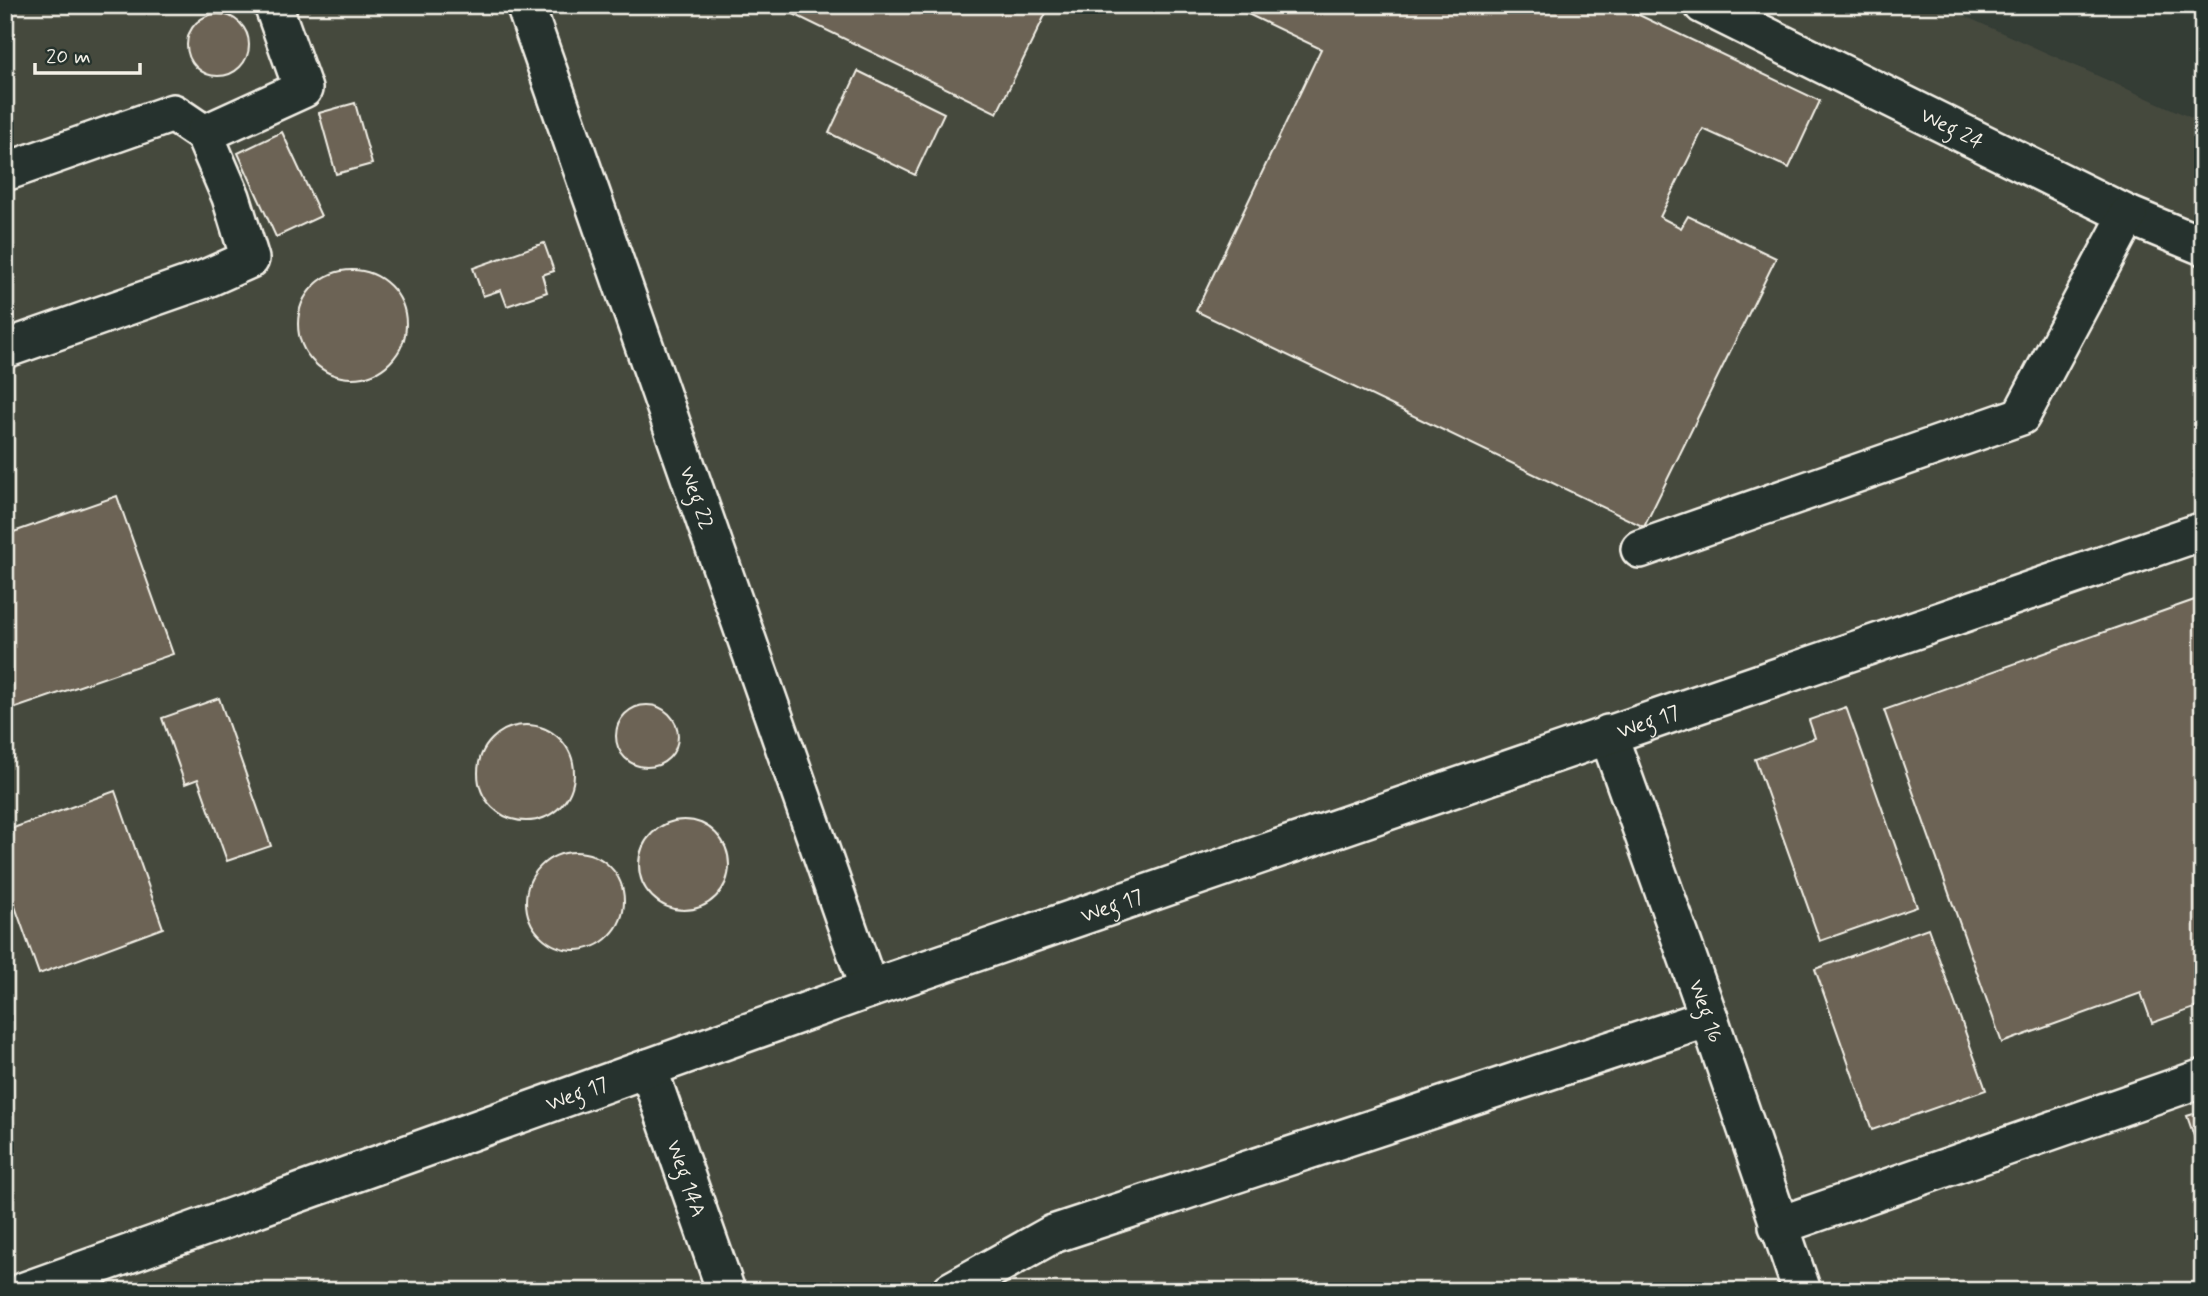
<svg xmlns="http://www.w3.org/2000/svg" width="2208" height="1296" viewBox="0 0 2208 1296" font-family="Mynerve,sans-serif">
	<rect width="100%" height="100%" fill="#343d35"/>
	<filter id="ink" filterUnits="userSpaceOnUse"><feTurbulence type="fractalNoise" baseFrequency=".0143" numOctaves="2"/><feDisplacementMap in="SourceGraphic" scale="14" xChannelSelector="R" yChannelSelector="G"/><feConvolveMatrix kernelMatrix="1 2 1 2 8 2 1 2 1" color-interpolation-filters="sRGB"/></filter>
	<g filter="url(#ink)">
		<path fill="#45493e" d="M 5,5 L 1940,5 L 2203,123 L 2203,1291 L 5,1291 Z"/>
		<g fill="#6c6454" stroke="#f4f1e8" stroke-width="2">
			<path d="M 787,5 L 1050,5 L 997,113 L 785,10 Z"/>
			<path d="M 1229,5 L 1618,5 L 1820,101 L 1789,168 L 1703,129 L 1660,217 L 1681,228 L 1688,216 L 1776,258 L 1644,527 L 1196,311 L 1321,49 Z"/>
			<circle cx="218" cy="45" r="31"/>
			<path d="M 858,71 L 944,113 L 915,175 L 829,133 Z"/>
			<path d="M 355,103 L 372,164 L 336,174 L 319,113 Z"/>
			<path d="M 282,132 L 321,216 L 276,237 L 238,153 Z"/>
			<path d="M 544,243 L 554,271 L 542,275 L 547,292 L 507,306 L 501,290 L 483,296 L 473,268 Z"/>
			<circle cx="352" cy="324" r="54"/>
			<path d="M 117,496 L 173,654 L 10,710 L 5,697 L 5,535 Z"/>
			<path d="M 2203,597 L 2203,1005 L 2152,1023 L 2141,993 L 2002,1043 L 1884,710 Z"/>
			<path d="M 219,698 L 271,846 L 227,861 L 198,779 L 185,784 L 162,718 Z"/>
			<circle cx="647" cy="736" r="31"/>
			<path d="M 1846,707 L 1917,907 L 1820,941 L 1755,759 L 1815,738 L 1809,720 Z"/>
			<circle cx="526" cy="773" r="48"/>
			<path d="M 115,791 L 163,928 L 39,974 L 5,878 L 5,831 Z"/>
			<circle cx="684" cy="865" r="45"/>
			<circle cx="575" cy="901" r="49"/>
			<path d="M 1928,928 L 1986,1090 L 1872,1130 L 1815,969 Z"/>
			<path d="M 2203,1111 L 2203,1162 L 2187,1116 Z"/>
		</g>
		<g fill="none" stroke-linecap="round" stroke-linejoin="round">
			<defs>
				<g id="minor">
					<path id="s1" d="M 525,5 L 869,989"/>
					<path id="s2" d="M 1703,5 L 2128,215 L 2203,246"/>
					<path d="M 5,172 L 173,113 L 204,134"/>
					<path d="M 5,349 L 205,279 L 250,259 L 231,197 L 204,134 L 303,89 L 273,5"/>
					<path d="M 1640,549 L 2021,416 L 2128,215"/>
					<path id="s3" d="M 1608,734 L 1709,1018 L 1802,1291"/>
					<path id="s4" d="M 648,1068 L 726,1291"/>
					<path d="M 1778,1226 L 2203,1078"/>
					<path id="s5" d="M 25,1291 L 869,989 L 2203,531"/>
					<path d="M 951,1291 L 1053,1234 L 1709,1018"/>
				</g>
			</defs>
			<use href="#minor" stroke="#f4f1e8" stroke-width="42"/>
			<use href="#minor" stroke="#26332d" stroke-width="37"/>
		</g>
	</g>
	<g text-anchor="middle" stroke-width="6" stroke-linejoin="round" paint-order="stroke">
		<g font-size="21" fill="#f4f1e8" stroke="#26332d">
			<text dy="7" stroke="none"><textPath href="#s2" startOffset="278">Weg 24</textPath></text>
			<text dy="7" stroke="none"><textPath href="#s1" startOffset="522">Weg 22</textPath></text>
			<text dy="7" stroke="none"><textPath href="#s5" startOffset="1720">Weg 17</textPath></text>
			<text dy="7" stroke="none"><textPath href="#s5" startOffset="1153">Weg 17</textPath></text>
			<text dy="7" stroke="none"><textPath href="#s3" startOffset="294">Weg 16</textPath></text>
			<text dy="7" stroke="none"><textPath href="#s5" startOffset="586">Weg 17</textPath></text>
			<text dy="7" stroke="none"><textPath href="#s4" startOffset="117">Weg 14A</textPath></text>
		</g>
	</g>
	<rect width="2208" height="1296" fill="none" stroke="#26332d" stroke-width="28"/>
	<rect x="14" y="14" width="2180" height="1268" fill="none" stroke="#f4f1e8" stroke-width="2.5" filter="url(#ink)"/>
	<path d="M35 63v10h105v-10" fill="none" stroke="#f4f1e8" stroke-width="3.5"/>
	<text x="46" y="63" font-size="21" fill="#f4f1e8" stroke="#26332d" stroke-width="5" paint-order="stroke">20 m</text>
</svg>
